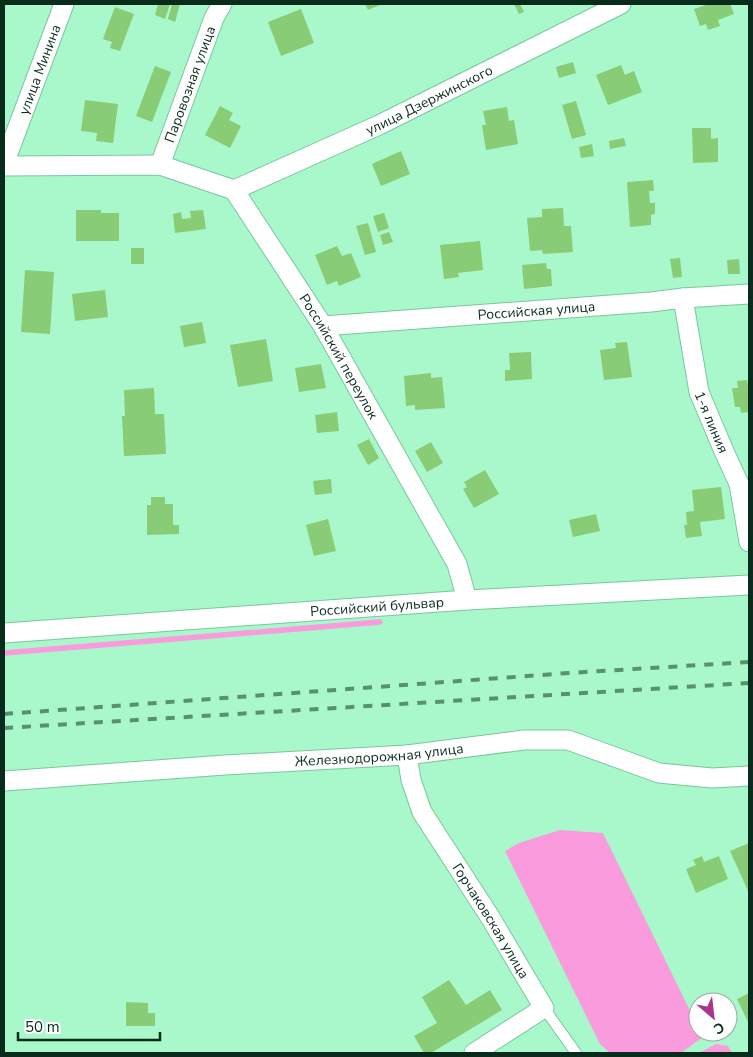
<svg xmlns="http://www.w3.org/2000/svg" width="753" height="1057" viewBox="0 0 753 1057" font-family="'Nunito Sans',sans-serif">
	<rect width="100%" height="100%" fill="#a9f8cb"/>
	<g fill="#f99bdd">
		<path d="M 560,830 L 603,833 L 698,1027 L 698,1032 L 701,1032 L 703,1037 L 681,1053 L 610,1053 L 600,1044 L 505,851 L 519,843 Z"/>
		<path d="M 716,1044 L 728,1046 L 732,1053 L 699,1053 Z"/>
	</g>
	<g fill="none" stroke-linecap="round" stroke-linejoin="round">
		<path stroke="#f99bdd" stroke-width="5.5" d="M 4,653 L 380,622"/>
	</g>
	<g fill="#88cc75">
		<path d="M 158,4 L 170,4 L 165,19 L 155,15 Z"/>
		<path d="M 172,4 L 180,4 L 175,22 L 168,19 Z"/>
		<path d="M 365,4 L 382,4 L 368,10 Z"/>
		<path d="M 514,4 L 520,4 L 524,12 L 519,14 Z"/>
		<path d="M 709,4 L 730,4 L 734,14 L 718,20 L 720,26 L 708,30 L 706,24 L 700,26 L 694,9 Z"/>
		<path d="M 115,7 L 134,14 L 120,51 L 110,48 L 112,42 L 103,39 Z"/>
		<path d="M 301,9 L 314,43 L 281,56 L 268,22 Z"/>
		<path d="M 573,62 L 576,73 L 559,78 L 556,67 Z"/>
		<path d="M 621,65 L 625,75 L 634,71 L 642,92 L 608,105 L 596,75 Z"/>
		<path d="M 155,66 L 171,72 L 152,122 L 136,116 Z"/>
		<path d="M 85,100 L 118,104 L 113,143 L 96,141 L 97,133 L 81,131 Z"/>
		<path d="M 576,101 L 586,135 L 572,139 L 562,105 Z"/>
		<path d="M 220,106 L 233,113 L 229,120 L 241,126 L 230,148 L 205,135 Z"/>
		<path d="M 507,107 L 509,121 L 514,120 L 518,144 L 486,150 L 482,125 L 486,125 L 483,111 Z"/>
		<path d="M 692,128 L 711,128 L 711,139 L 718,138 L 718,162 L 693,163 Z"/>
		<path d="M 624,138 L 626,146 L 610,149 L 609,141 Z"/>
		<path d="M 592,144 L 594,156 L 581,158 L 579,147 Z"/>
		<path d="M 401,151 L 410,174 L 381,186 L 372,164 Z"/>
		<path d="M 653,180 L 654,191 L 649,191 L 650,203 L 655,203 L 655,214 L 651,215 L 651,225 L 630,227 L 627,182 Z"/>
		<path d="M 563,208 L 564,226 L 571,226 L 573,252 L 543,254 L 542,250 L 530,251 L 527,218 L 542,217 L 542,209 Z"/>
		<path d="M 76,210 L 101,210 L 101,213 L 119,213 L 119,241 L 76,241 Z"/>
		<path d="M 203,210 L 206,229 L 175,233 L 173,214 L 181,212 L 182,219 L 191,218 L 190,211 Z"/>
		<path d="M 384,213 L 389,228 L 378,232 L 373,216 Z"/>
		<path d="M 368,223 L 376,252 L 365,255 L 356,226 Z"/>
		<path d="M 389,232 L 393,242 L 383,245 L 380,235 Z"/>
		<path d="M 480,241 L 483,270 L 458,273 L 459,277 L 444,279 L 440,245 Z"/>
		<path d="M 337,246 L 342,256 L 351,253 L 361,277 L 339,286 L 337,281 L 327,285 L 315,255 Z"/>
		<rect x="131" y="248" width="13" height="16"/>
		<path d="M 680,258 L 682,277 L 673,278 L 670,259 Z"/>
		<path d="M 739,259 L 740,274 L 728,274 L 727,260 Z"/>
		<path d="M 546,263 L 547,269 L 551,269 L 552,286 L 524,289 L 522,265 Z"/>
		<path d="M 25,270 L 54,272 L 50,334 L 21,332 Z"/>
		<path d="M 105,290 L 108,317 L 75,321 L 72,294 Z"/>
		<path d="M 202,322 L 206,343 L 184,347 L 180,326 Z"/>
		<path d="M 266,339 L 273,381 L 238,387 L 230,345 Z"/>
		<path d="M 627,342 L 632,377 L 604,380 L 600,350 L 616,348 L 615,343 Z"/>
		<path d="M 531,352 L 532,379 L 505,381 L 505,370 L 510,370 L 509,353 Z"/>
		<path d="M 321,364 L 326,388 L 299,392 L 295,368 Z"/>
		<path d="M 431,373 L 431,378 L 442,377 L 445,408 L 415,410 L 415,405 L 406,406 L 404,376 Z"/>
		<path d="M 747,380 L 748,386 L 749,386 L 749,412 L 741,413 L 740,407 L 735,407 L 732,388 L 738,388 L 737,381 Z"/>
		<path d="M 154,388 L 155,414 L 164,414 L 166,454 L 124,456 L 122,416 L 125,416 L 124,390 Z"/>
		<path d="M 337,412 L 339,431 L 317,433 L 315,415 Z"/>
		<path d="M 369,439 L 379,458 L 368,465 L 357,445 Z"/>
		<path d="M 431,442 L 443,463 L 427,472 L 415,451 Z"/>
		<path d="M 485,470 L 499,494 L 474,508 L 463,489 L 467,487 L 464,482 Z"/>
		<path d="M 331,479 L 332,493 L 315,495 L 313,481 Z"/>
		<path d="M 721,487 L 725,519 L 700,522 L 702,536 L 686,538 L 684,525 L 687,525 L 686,512 L 694,511 L 692,490 Z"/>
		<path d="M 151,497 L 165,497 L 165,504 L 173,504 L 173,525 L 179,525 L 179,534 L 147,535 L 147,505 L 151,505 Z"/>
		<path d="M 596,514 L 600,531 L 573,537 L 569,520 Z"/>
		<path d="M 328,519 L 336,551 L 314,556 L 306,525 Z"/>
		<path d="M 749,843 L 749,893 L 730,851 Z"/>
		<path d="M 702,856 L 704,862 L 719,856 L 728,879 L 696,893 L 686,869 L 696,865 L 693,860 Z"/>
		<path d="M 449,980 L 466,1005 L 490,990 L 502,1010 L 431,1053 L 424,1053 L 414,1036 L 437,1023 L 422,997 Z"/>
		<path d="M 749,993 L 749,1024 L 737,999 Z"/>
		<path d="M 126,1002 L 148,1003 L 148,1013 L 155,1013 L 155,1026 L 126,1026 Z"/>
	</g>
	<g fill="none" stroke-linecap="round" stroke-linejoin="round">
		<defs>
			<path id="lane" d="M 544,1008 L 576,1053"/>
			<g id="street">
				<path id="s1" d="M 4,164 L 64,4"/>
				<path id="s2" d="M 160,165 L 214,18 L 222,4"/>
				<path id="s3" d="M 4,166 L 160,165 L 234,190 L 323,326 L 457,564 L 467,600"/>
				<path id="s4" d="M 234,190 L 379,125 L 621,4"/>
				<path id="s5" d="M 683,298 L 699,392 L 723,449 L 739,484 L 749,542"/>
				<path id="s6" d="M 323,326 L 651,302 L 683,298 L 749,294"/>
				<path id="s7" d="M 4,633 L 467,600 L 749,585"/>
				<path id="s8" d="M 407,755 L 411,780 L 422,812 L 490,917 L 544,1008 L 474,1053"/>
				<path id="s9" d="M 4,781 L 225,765 L 407,755 L 524,740 L 568,740 L 659,773 L 712,778 L 749,776"/>
			</g>
		</defs>
		<use href="#lane" stroke="#79c79d" stroke-width="12"/>
		<use href="#street" stroke="#79c79d" stroke-width="21"/>
		<use href="#lane" stroke="#fff" stroke-width="10"/>
		<use href="#street" stroke="#fff" stroke-width="19"/>
		<g stroke="#589172" stroke-width="4" stroke-dasharray="9 9" stroke-linecap="butt">
			<path d="M 4,714 L 569,673 L 749,662"/>
			<path d="M 4,728 L 749,683"/>
		</g>
	</g>
	<g text-anchor="middle" stroke-width="4.5" stroke-linejoin="round" paint-order="stroke">
		<g font-size="14" fill="#092b1b" stroke="#fff">
			<text dy="5" stroke="none"><textPath href="#s1" startOffset="101">улица Минина</textPath></text>
			<text dy="5" stroke="none"><textPath href="#s2" startOffset="86">Паровозная улица</textPath></text>
			<text dy="5" stroke="none"><textPath href="#s4" startOffset="215">улица Дзержинского</textPath></text>
			<text dy="5" stroke="none"><textPath href="#s6" startOffset="214">Российская улица</textPath></text>
			<text dy="5" stroke="none"><textPath href="#s3" startOffset="431">Российский переулок</textPath></text>
			<text dy="5" stroke="none"><textPath href="#s5" startOffset="128">1-я линия</textPath></text>
			<text dy="5" stroke="none"><textPath href="#s7" startOffset="374">Российский бульвар</textPath></text>
			<text dy="5" stroke="none"><textPath href="#s9" startOffset="376">Железнодорожная улица</textPath></text>
			<text dy="5" stroke="none"><textPath href="#s8" startOffset="188">Горчаковская улица</textPath></text>
		</g>
	</g>
	<rect width="753" height="1057" fill="none" stroke="#092b1b" stroke-width="10"/>
	<g transform="translate(713 1017) rotate(152)"><circle r="24" fill="#ffffff" stroke="#9daaa4"/>
	<path d="M0-4L9 19L0 12L-9 19Z" fill="#aa358d"/>
	<text y="-8" font-size="14" font-weight="bold" text-anchor="middle" fill="#092b1b">С</text>
	</g>
	<path d="M18 1032v8h142v-8" fill="none" stroke="#092b1b" stroke-width="2.5"/>
	<text x="25" y="1032" font-size="15" fill="#092b1b" stroke="#ffffff" stroke-width="4" paint-order="stroke">50 m</text>
</svg>
